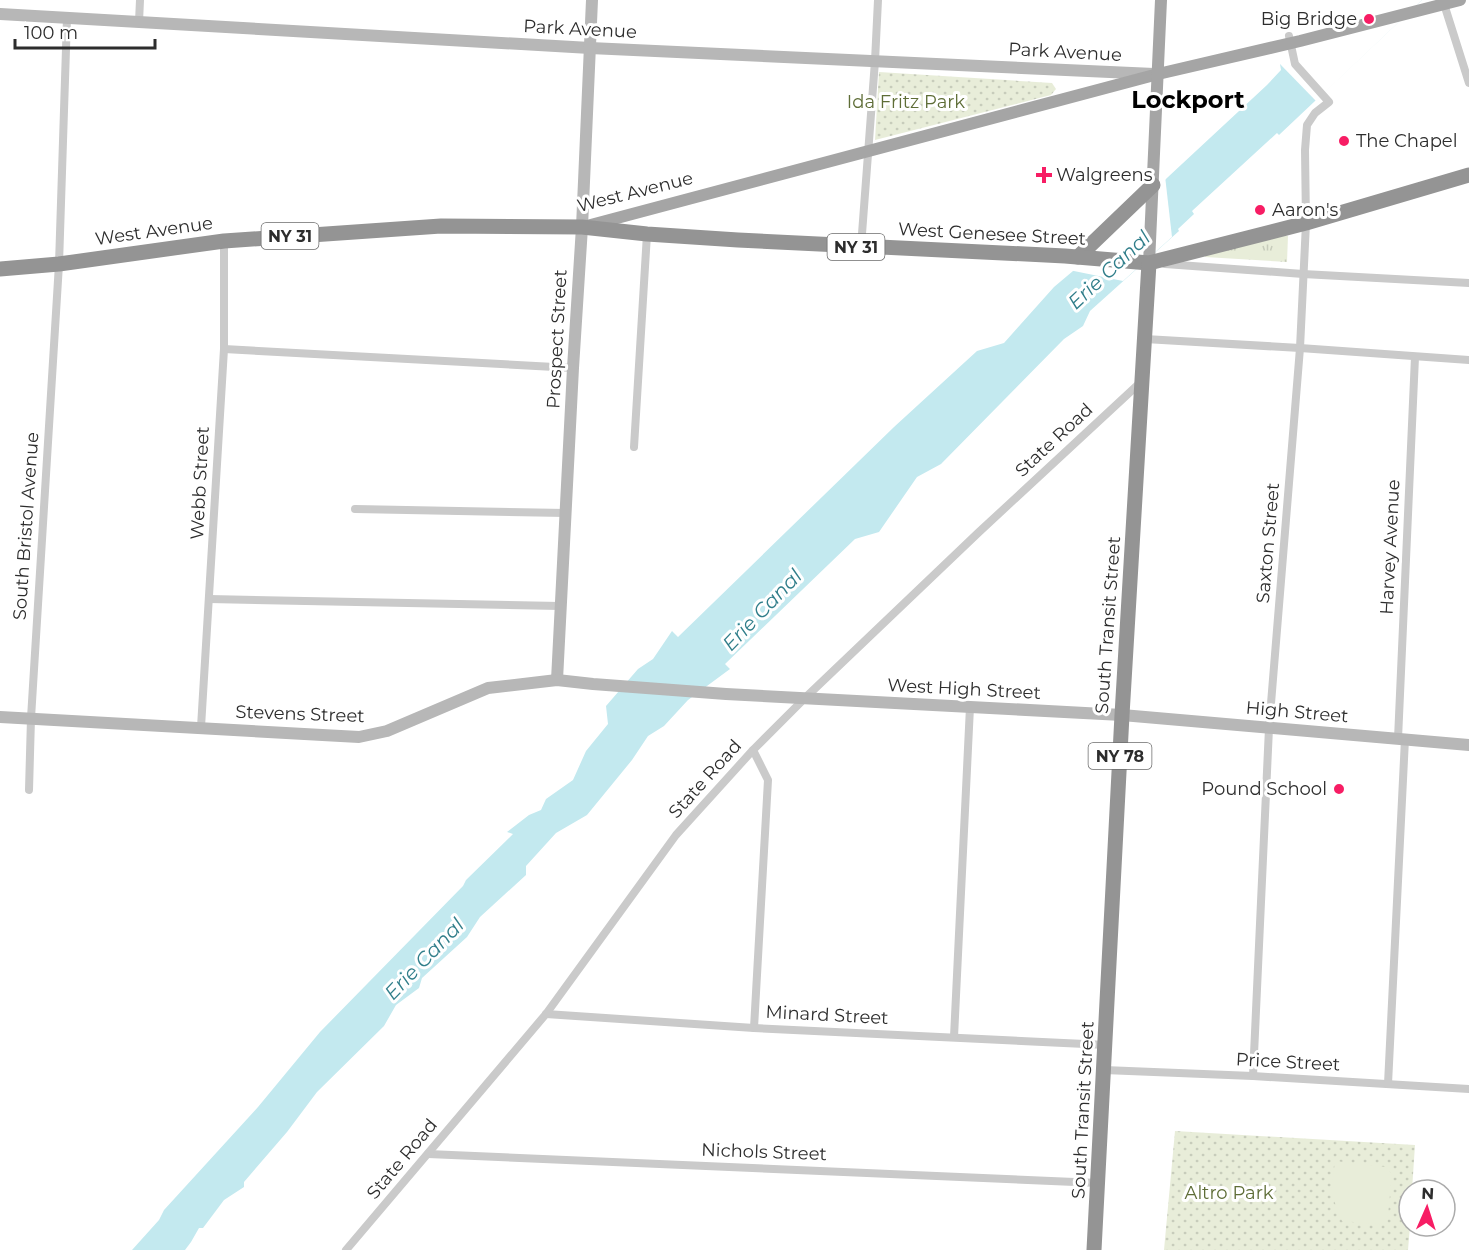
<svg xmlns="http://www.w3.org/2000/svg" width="1469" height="1250" viewBox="0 0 1469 1250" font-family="Montserrat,sans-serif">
	<defs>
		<pattern id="grass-tufts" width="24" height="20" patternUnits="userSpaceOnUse" patternTransform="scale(1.5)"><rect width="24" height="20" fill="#e8edd9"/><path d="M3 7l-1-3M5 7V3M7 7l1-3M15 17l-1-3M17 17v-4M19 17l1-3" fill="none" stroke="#c7ccbb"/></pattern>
		<pattern id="park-dots" width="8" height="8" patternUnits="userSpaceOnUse" patternTransform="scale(1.5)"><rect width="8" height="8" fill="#e8edd9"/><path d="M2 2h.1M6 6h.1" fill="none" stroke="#c7ccbb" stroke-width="1.8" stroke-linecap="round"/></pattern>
	</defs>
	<rect width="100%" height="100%" fill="#fff"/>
	<path fill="url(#grass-tufts)" d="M 1284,235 L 1288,236 L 1287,262 L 1205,257 L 1206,254 Z"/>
	<g fill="url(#park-dots)">
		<path d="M 879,72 L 1052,83 L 1056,89 L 1051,95 L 875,140 Z"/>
		<path d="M 1175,1131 L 1415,1145 L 1412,1190 L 1409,1190 L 1410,1226 L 1408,1250 L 1164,1250 Z"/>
	</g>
	<path fill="#e8edd9" d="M 1335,1161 L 1386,1167 L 1392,1174 L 1387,1225 L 1342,1221 L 1331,1193 Z"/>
	<path fill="#c3e9ef" d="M 1352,0 L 1422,0 L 1279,135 L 1277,133 L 1192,211 L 1194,214 L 1178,229 L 1179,231 L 1090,311 L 1083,326 L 1064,339 L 941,464 L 917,477 L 879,532 L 855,539 L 725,664 L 730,669 L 688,700 L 664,726 L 648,736 L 632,760 L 587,815 L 556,833 L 526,866 L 526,875 L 480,917 L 467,937 L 422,978 L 419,988 L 396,1005 L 384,1026 L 317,1092 L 287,1132 L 244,1182 L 244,1187 L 224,1200 L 203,1228 L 199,1228 L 191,1242 L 185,1250 L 132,1250 L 159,1220 L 164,1210 L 258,1107 L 320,1032 L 463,886 L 466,880 L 513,834 L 507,832 L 529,815 L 541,810 L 546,799 L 573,780 L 586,751 L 608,724 L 606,706 L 638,669 L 653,659 L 672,631 L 678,637 L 894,427 L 977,351 L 1004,343 L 1054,287 L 1073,271 L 1168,177 L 1267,85 L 1281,70 L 1280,64 Z"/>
	<g fill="#fff">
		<path d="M 1347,0 L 1422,0 L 1316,101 L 1279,63 Z"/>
		<path d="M 1165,176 L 1172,237 L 1123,281 L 1069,270 Z"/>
	</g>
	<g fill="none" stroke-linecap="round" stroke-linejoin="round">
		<g stroke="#cacaca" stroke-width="8">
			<path d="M 1444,4 L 1469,83"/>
			<path d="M 139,22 L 140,0"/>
			<path d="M 861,247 L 875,61 L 878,0"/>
			<path d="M 1165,264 L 1303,274 L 1469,283"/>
			<path d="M 1145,339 L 1300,348 L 1469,360"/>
			<path d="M 224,349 L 573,368"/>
			<path d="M 634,447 L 647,234"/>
			<path d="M 355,509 L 566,513"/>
			<path d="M 209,599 L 560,606"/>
			<path d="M 201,727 L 224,349 L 224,241"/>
			<path d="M 1398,739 L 1415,357"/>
			<path d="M 753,750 L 768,780 L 754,1028"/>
			<path d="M 29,790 L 31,718 L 59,264 L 67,18"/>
			<path d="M 546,1014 L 754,1028 L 1106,1045"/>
			<path d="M 954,1037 L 970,707"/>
			<path d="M 1104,1070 L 1253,1076 L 1469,1089"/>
			<path d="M 1253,1076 L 1269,728 L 1300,348 L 1306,223 L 1305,150 L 1307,125 L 1315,113 L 1329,102 L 1295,64 L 1289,36"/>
			<path d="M 1388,1084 L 1405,739"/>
			<path d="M 428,1154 L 1098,1183"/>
			<path d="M 346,1250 L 546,1014 L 676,835 L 753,750 L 805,698 L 979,532 L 1142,381"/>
		</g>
		<g stroke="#b7b7b7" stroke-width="12">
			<path d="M 0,14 L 590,48 L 1154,74"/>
			<path d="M 557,680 L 573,368 L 582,227 L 592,0"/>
			<path d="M 0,717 L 359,737 L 387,731 L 488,688 L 557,680 L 593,684 L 726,694 L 1122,715 L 1469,745"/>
		</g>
		<g stroke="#a5a5a5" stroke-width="12">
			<path d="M 587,226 L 1158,74 L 1300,41 L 1460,0"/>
			<path d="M 1149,263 L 1161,0"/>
		</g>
		<g stroke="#949494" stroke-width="15">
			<path d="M 1078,257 L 1153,185"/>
			<path d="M 0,269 L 59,264 L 224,241 L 441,226 L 582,227 L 647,234 L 738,240 L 1065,256 L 1149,263 L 1306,223 L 1469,175"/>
			<path d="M 1094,1250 L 1122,715 L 1149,263"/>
		</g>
	</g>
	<g fill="#f71d64" stroke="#fff" stroke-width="2">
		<circle cx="1369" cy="19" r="6"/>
		<circle cx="1344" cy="141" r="6"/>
		<path d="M1041 166h6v6h6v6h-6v6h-6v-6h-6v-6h6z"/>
		<circle cx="1260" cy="210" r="6"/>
		<circle cx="1339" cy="789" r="6"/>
	</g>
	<g text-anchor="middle" stroke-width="6" stroke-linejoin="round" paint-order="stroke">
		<g fill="#fff" stroke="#6c6c6c" stroke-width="1.5">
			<rect x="261.5" y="223" width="57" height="26" rx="4.5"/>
			<rect x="827.5" y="234" width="57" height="26" rx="4.5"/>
			<rect x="1088.5" y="743" width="63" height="26" rx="4.5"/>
		</g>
		<g font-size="16" font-weight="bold" fill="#2d2d2d">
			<text x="290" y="242">NY 31</text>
			<text x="856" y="253">NY 31</text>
			<text x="1120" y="762">NY 78</text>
		</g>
		<g font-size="18" fill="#2d2d2d" stroke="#fff" text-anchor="start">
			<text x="1357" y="25" text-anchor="end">Big Bridge</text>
			<text x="1356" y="147">The Chapel</text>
			<text x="1056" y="181">Walgreens</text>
			<text x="1272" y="216">Aaron's</text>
			<text x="1327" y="795" text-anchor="end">Pound School</text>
		</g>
		<g font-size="18" fill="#2d2d2d" stroke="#fff">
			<text transform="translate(580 29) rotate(3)" y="6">Park Avenue</text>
			<text transform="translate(1065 52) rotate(3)" y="6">Park Avenue</text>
			<text transform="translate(635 192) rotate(-14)" y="6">West Avenue</text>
			<text transform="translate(154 231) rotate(-8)" y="6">West Avenue</text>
			<text transform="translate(992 234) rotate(3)" y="6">West Genesee Street</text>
			<text transform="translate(557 339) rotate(-87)" y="6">Prospect Street</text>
			<text transform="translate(1054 440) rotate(-43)" y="6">State Road</text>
			<text transform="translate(200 483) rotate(-87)" y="6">Webb Street</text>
			<text transform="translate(26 526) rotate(-86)" y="6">South Bristol Avenue</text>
			<text transform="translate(1268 543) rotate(-85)" y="6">Saxton Street</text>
			<text transform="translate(1390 547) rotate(-87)" y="6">Harvey Avenue</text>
			<text transform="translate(1108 625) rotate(-86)" y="6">South Transit Street</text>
			<text transform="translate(964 689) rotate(3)" y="6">West High Street</text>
			<text transform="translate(1297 712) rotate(5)" y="6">High Street</text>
			<text transform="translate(300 714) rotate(2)" y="6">Stevens Street</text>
			<text transform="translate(705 779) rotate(-48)" y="6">State Road</text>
			<text transform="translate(827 1015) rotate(3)" y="6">Minard Street</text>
			<text transform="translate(1288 1062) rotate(3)" y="6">Price Street</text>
			<text transform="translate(1083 1110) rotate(-87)" y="6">South Transit Street</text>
			<text transform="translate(764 1152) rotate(2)" y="6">Nichols Street</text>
			<text transform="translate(402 1159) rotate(-50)" y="6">State Road</text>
		</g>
		<g font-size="18" fill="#5e6d36" stroke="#fff">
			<text x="906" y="108">Ida Fritz Park</text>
			<text x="1229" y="1199">Altro Park</text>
		</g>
		<g font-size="20" font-style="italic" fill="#307e8a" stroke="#fff">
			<text transform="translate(1109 270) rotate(-43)" y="7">Erie Canal</text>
			<text transform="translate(762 610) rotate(-46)" y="7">Erie Canal</text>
			<text transform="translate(424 959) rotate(-46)" y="7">Erie Canal</text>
		</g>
		<g font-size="24" font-weight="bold" fill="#000" stroke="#fff">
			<text x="1188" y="108">Lockport</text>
		</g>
	</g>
	<g transform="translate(1427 1208) rotate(3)"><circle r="28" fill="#ffffff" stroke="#ababab" stroke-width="1.5"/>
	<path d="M0-4.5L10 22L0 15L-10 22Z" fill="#f71d64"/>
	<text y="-9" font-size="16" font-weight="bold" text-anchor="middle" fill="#2d2d2d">N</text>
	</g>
	<path d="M15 39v9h140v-9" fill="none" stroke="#2d2d2d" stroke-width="3"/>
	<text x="24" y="39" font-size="18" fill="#2d2d2d" stroke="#ffffff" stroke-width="4.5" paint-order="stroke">100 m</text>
</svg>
